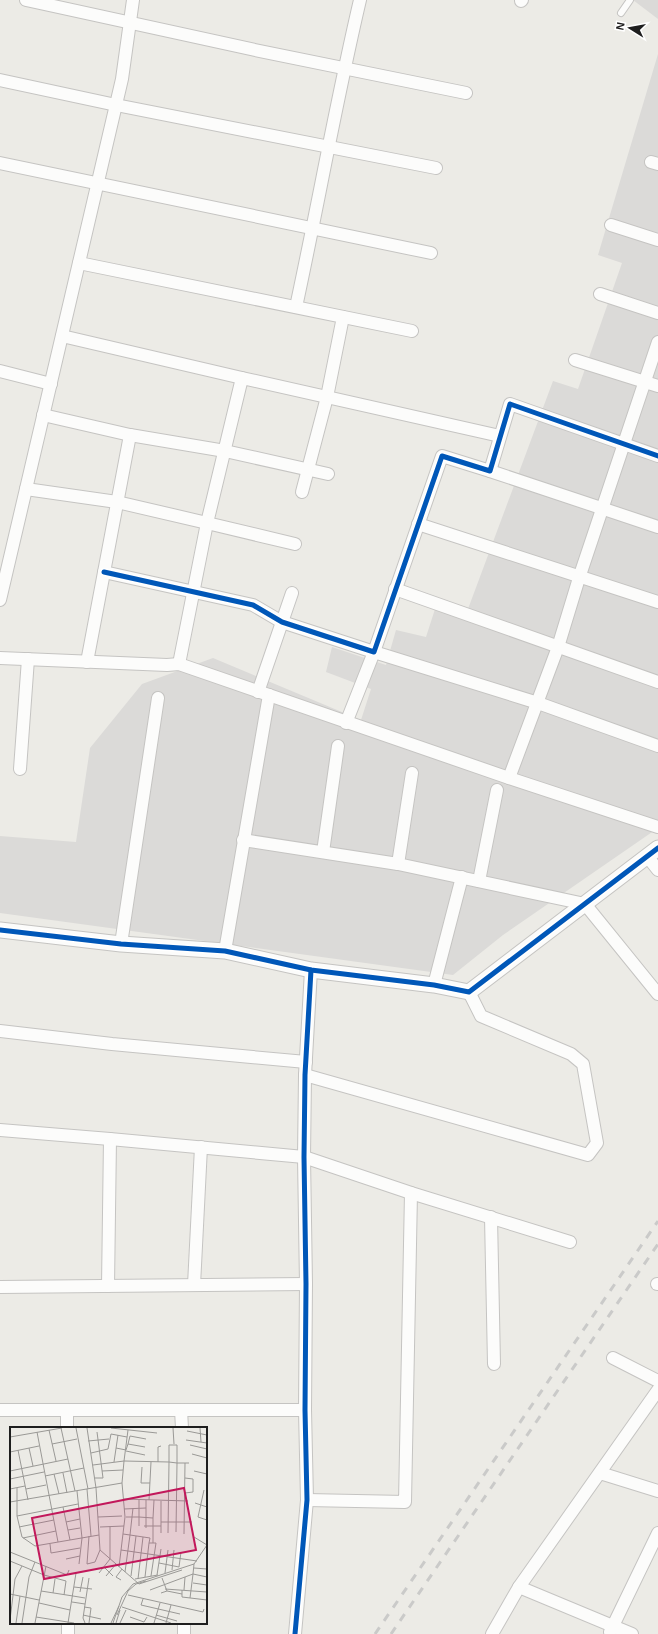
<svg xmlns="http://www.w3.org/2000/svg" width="658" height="1634" viewBox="0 0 658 1634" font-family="Arial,sans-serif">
	<rect width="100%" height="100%" fill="#ecebe6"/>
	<g fill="#dbdad8">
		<path d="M 633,0 L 658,0 L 658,19 Z"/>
		<path d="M 658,54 L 658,828 L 503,935 L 453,975 L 0,913 L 0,836 L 76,842 L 90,748 L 142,684 L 213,658 L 361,720 L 371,689 L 326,672 L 332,647 L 386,665 L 396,630 L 426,637 L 436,606 L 465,617 L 553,381 L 578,389 L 622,263 L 598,255 Z"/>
	</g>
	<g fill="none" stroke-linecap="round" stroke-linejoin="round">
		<defs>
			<path id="service" d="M 621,13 L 630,0"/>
			<g id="minor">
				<path d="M 26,0 L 255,50 L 466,93"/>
				<path d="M 521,1 L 522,0"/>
				<path d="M 0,80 L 116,105 L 436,168"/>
				<path d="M 651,162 L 658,164"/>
				<path d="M 0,163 L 431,253"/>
				<path d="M 611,225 L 658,240"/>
				<path d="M 79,263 L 412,331"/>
				<path d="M 600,294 L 658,313"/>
				<path d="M 296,307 C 318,205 336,102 360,0"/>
				<path d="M 62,336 L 242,378"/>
				<path d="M 575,360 L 658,386"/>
				<path d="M 0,371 L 51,384"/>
				<path d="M 43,415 L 130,435 L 225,451 L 328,474"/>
				<path d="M 490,471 L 658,527"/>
				<path d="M 26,489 L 117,502 L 207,523 L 179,664"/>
				<path d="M 302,492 L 327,397 L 343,317"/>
				<path d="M 418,524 L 658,602"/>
				<path d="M 295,544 L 207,523 L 242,378 L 500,436"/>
				<path d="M 104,572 L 253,605 L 282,622 L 374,652 L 442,456 L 490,471 L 510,404 L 658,456"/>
				<path d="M 395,589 L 658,682"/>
				<path d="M 0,600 L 122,79 L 133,0"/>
				<path d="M 0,658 L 167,665 L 179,664 L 509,778 L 658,827"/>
				<path d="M 87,662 L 130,435"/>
				<path d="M 258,692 L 292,593"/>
				<path d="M 346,723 L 374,652 L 538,703 L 658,746"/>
				<path d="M 20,769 L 28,659"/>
				<path d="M 509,778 L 558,647 L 579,578 L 658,342"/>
				<path d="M 243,840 L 398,864 L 585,904 L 658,994"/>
				<path d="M 323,852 L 338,746"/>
				<path d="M 647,856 L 658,870"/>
				<path d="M 398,864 L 412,773"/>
				<path d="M 479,881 L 497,790"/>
				<path d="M 121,944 L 158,698"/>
				<path d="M 225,951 L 269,695"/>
				<path d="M 434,985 L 462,877"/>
				<path d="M 0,1031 L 112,1044 L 306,1062"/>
				<path d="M 305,1075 L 588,1155 L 597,1143 L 583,1064 L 571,1054 L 481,1016 L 469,992"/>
				<path d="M 0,1130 L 110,1139 L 304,1157 L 411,1193 L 570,1242"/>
				<path d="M 491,1217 L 494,1364"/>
				<path d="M 657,1284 L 658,1284"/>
				<path d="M 194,1285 L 201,1147"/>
				<path d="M 108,1286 L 110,1139"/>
				<path d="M 0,1287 L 306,1284"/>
				<path d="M 613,1358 L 658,1381"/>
				<path d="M 0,1410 L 305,1410"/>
				<path d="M 181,1410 L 182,1428"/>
				<path d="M 67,1411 L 67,1428"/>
				<path d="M 600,1473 L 658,1491"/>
				<path d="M 307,1500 L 405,1502 L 411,1193"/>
				<path d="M 519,1587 L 632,1634"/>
				<path d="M 68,1623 L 68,1634"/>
				<path d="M 184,1623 L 184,1634"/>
				<path d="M 610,1632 L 658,1533"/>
				<path d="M 295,1634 L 307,1500 L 305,1410 L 306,1284 L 304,1157 L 305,1075 L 311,970"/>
				<path d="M 492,1634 L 519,1587 L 658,1390"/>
			</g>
			<path id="tertiary" d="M 0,930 L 121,944 L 225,951 L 311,970 L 434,985 L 469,992 L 658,848"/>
		</defs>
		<use href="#service" stroke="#c5c4c2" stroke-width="8"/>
		<use href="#minor" stroke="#c5c4c2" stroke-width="14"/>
		<use href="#tertiary" stroke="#c5c4c2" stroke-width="17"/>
		<use href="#service" stroke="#fcfcfb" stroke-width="6"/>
		<use href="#minor" stroke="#fcfcfb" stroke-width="12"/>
		<use href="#tertiary" stroke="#fcfcfb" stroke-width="15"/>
		<g stroke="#cacac9" stroke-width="3" stroke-dasharray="8 8" stroke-linecap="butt">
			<path d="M 375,1634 L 658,1221"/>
			<path d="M 391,1634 L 658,1244"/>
		</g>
		<defs>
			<g id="cycleway">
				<path d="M 104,572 L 253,605 L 282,622 L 374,652 L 442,456 L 490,471 L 510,404 L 658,456"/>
				<path d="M 0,930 L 121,944 L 225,951 L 311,970 L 434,985 L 469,992 L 658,848"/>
				<path d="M 295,1634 L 307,1500 L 305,1410 L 306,1284 L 304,1157 L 305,1075 L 311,970"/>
			</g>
		</defs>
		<use href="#cycleway" stroke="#fff" stroke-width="8"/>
		<use href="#cycleway" stroke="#0057b8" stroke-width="5"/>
	</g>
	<g transform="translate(10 1427)">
		<rect width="197" height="197" fill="#ecebe6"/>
		<path fill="none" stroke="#9a9996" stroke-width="1" d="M 51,1 L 65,64M 66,1 L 78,62M 77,1 L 86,61 L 90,123 L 129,157 L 172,143M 101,1 L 147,6M 163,1 L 164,17M 190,1 L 191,15M 39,3 L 46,34M 118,3 L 114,34 L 159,35 L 158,106M 177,4 L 197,8M 27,5 L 48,115M 0,10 L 52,1M 176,13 L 197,16M 78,14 L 99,12M 42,17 L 67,12M 118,17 L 120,9 L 136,12M 180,18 L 197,22M 19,21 L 23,39M 106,21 L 116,23 L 118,17 L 135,20M 8,23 L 18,73M 116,24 L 135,28M 0,25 L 29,19M 81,26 L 98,22 L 101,7 L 117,10M 182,27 L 197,31M 104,35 L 108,8M 148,35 L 148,20 L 151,19M 83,38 L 114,34 L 112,56 L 115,90 L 109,140M 132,40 L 131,56 L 140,56M 0,44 L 58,32M 92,44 L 113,43M 184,44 L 197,47M 53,46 L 57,66M 44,47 L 49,67M 35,49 L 74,41M 85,51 L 93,51 L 87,5M 0,52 L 34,45M 7,61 L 7,89 L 12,110 L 25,119 L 89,108M 0,62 L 15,59M 16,62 L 36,58M 77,62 L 81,109M 194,63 L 188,90 L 197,93M 67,64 L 72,111 L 69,137M 175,66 L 183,65 L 183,52 L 175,51M 113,72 L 178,74M 139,73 L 141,35M 0,75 L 112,56M 185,76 L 197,80M 53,80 L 60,113M 123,81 L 120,108 L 140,111 L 139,116 L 146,116 L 141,149M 114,82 L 136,81M 7,89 L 68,77M 88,90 L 112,89M 116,90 L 129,90 L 129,73M 143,91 L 144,73M 56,95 L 70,92M 151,95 L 182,95M 129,99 L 129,90 L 143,91 L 143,116M 134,99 L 151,99M 9,100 L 44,93M 90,100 L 114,99M 136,101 L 136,73M 58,103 L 70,101M 166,105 L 167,36 L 167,18 L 159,18 L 159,35 L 167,36 L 179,36M 151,106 L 151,74M 113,107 L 120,108 L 115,145M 174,107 L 175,36M 79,109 L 77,137 L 85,135 L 90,123M 184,110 L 197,118M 13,111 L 46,104M 40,117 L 41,126 L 70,121M 111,123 L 187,134M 0,125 L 57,148 L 59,143M 56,132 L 70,129M 0,134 L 34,148 L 56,154 L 54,168M 149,136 L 169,140M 94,140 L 103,149M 169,140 L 171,125M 184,141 L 197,142M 162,143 L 164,123M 89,146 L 100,132 L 100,99M 155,146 L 158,123M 147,148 L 151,122M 96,149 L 106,137M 121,149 L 126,109M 135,150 L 139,116M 125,152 L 148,148M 128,152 L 133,110M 111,153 L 106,150 L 112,142M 183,156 L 197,158M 64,160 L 82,162M 155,162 L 197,165M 140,163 L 183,147 L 184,137M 174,163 L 175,150M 31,164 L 63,169M 157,164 L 172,167 L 172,163M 70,165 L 73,150M 43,166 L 45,152M 151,166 L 157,164 L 152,151M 0,167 L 29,173M 172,167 L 172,170 L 197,173M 118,168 L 193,185 L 194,182M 63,169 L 75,171M 180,171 L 183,147 L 197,150M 133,172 L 131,178 L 170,187M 62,175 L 75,177M 29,176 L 60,183M 74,180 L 81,181 L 79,196M 112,180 L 161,196M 73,188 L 91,192M 107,188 L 118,164 L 126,157 L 136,154M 146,188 L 167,194M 26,190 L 64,196M 120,190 L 134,195 L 137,190M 0,193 L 5,152 L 12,139M 6,196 L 10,169M 12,196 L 19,150 L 25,135M 25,196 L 36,139M 58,196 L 66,146M 75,196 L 73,191 L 79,151M 101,196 L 109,179M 103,196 L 112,170 L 123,157 L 184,137 L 197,118M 106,196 L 110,183M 110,196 L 116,183M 144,196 L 150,176M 156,196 L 161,178"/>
		<path fill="#c2185b" fill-opacity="0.15" stroke="#c2185b" stroke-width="2" d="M 174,61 L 186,123 L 34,152 L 22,91 Z"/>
		<rect width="197" height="197" fill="none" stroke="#1e1e1e" stroke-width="2"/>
	</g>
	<g transform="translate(630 28) rotate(281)" stroke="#ffffff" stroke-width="3" paint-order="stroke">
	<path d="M0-3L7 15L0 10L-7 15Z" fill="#1e1e1e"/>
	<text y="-6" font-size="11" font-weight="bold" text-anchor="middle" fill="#1e1e1e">N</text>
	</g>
</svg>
